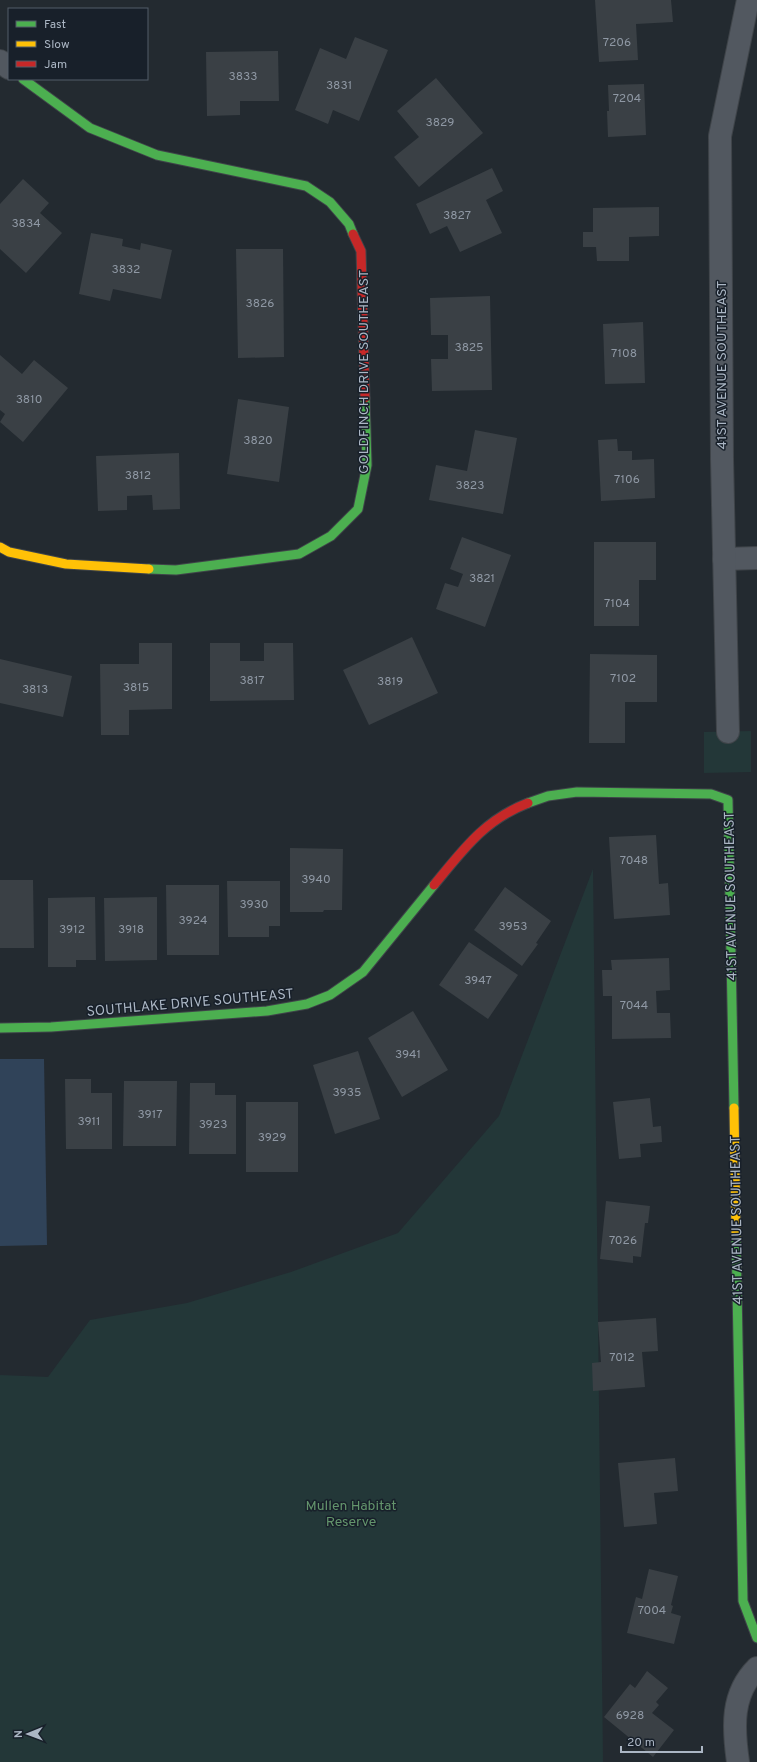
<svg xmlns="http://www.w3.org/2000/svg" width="757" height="1762" viewBox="0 0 757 1762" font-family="Overpass,sans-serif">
	<rect width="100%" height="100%" fill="#232a30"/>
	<g fill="#233738">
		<path d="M 751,731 L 751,772 L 704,773 L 704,732 Z"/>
		<path d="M 593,869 L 603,1762 L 0,1762 L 0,1375 L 48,1377 L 90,1320 L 187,1303 L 291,1272 L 398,1233 L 499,1116 Z"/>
	</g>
	<path fill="#304359" d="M 0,1059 L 44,1059 L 47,1245 L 0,1246 Z"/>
	<g fill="#3a4045">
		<path d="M 595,0 L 671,0 L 673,22 L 636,24 L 638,60 L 599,62 Z"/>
		<path d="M 355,37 L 388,50 L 359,121 L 333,110 L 328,124 L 295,110 L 320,48 L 346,59 Z"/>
		<path d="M 278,51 L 279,101 L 240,101 L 240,115 L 207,116 L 206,52 Z"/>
		<path d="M 436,78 L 483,133 L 419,187 L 394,157 L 419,137 L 397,111 Z"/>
		<path d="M 644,84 L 646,135 L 608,137 L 607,111 L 609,111 L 608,85 Z"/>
		<path d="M 492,168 L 503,191 L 486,200 L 502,233 L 460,252 L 447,226 L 430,234 L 416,204 Z"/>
		<path d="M 23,179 L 49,203 L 40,213 L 62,233 L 26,273 L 0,249 L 0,204 Z"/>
		<path d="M 659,207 L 659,236 L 629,237 L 629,261 L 597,261 L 596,247 L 583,247 L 583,232 L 593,232 L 593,208 Z"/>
		<path d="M 91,233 L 123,239 L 122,246 L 140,250 L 141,243 L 172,250 L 161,299 L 113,289 L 110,301 L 79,294 Z"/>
		<path d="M 236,249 L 283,249 L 284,357 L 238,358 Z"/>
		<path d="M 490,296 L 492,390 L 432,391 L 431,359 L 448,359 L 448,335 L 431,335 L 430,298 Z"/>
		<path d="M 643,322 L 645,383 L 605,384 L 603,324 Z"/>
		<path d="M 0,355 L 22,374 L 34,360 L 68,388 L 23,442 L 0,422 L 5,414 L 0,410 Z"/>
		<path d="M 238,399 L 289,407 L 279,482 L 227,474 Z"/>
		<path d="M 475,430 L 517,438 L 503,514 L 429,500 L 436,465 L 467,471 Z"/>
		<path d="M 617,439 L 618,451 L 632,451 L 632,460 L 654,459 L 655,498 L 601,501 L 598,440 Z"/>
		<path d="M 179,453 L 180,509 L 153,510 L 152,495 L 127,496 L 127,510 L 98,511 L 96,456 Z"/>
		<path d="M 462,537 L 511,555 L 485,627 L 436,609 L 445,583 L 458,587 L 463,574 L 450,569 Z"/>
		<path d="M 594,542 L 656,542 L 656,580 L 639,580 L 639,626 L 594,626 Z"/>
		<path d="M 412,637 L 438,693 L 369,725 L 343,670 Z"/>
		<path d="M 139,643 L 172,643 L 172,709 L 129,710 L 129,735 L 101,735 L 100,664 L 139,664 Z"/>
		<path d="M 210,643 L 240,643 L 240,661 L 264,661 L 264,643 L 293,643 L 294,700 L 210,701 Z"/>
		<path d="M 590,654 L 657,655 L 657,702 L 625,702 L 625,743 L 589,743 Z"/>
		<path d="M 0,659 L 72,676 L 63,717 L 0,703 Z"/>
		<path d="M 656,835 L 659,884 L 668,883 L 670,915 L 614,919 L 609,837 Z"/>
		<path d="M 290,848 L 343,849 L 342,910 L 324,910 L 323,912 L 290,912 Z"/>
		<path d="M 0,880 L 33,880 L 34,948 L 0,948 Z"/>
		<path d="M 227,881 L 280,881 L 280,926 L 269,926 L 269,937 L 228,937 Z"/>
		<path d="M 166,885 L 219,885 L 219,955 L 167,955 Z"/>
		<path d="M 505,887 L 551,921 L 536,943 L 538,944 L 522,966 L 474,930 Z"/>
		<path d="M 95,897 L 96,960 L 76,960 L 76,967 L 48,967 L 48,898 Z"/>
		<path d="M 157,897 L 157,960 L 105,961 L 104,898 Z"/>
		<path d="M 469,942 L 518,975 L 488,1019 L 439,985 Z"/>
		<path d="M 669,958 L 670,990 L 656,991 L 657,1013 L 670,1013 L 671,1038 L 612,1039 L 612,996 L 603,996 L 602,970 L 612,970 L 611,960 Z"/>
		<path d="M 413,1011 L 448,1070 L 402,1097 L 368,1038 Z"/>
		<path d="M 358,1051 L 380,1119 L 335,1134 L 313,1065 Z"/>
		<path d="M 65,1079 L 91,1079 L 91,1093 L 112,1093 L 112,1149 L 66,1149 Z"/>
		<path d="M 124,1081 L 177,1081 L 176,1146 L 123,1146 Z"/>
		<path d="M 190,1083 L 215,1083 L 215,1095 L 236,1095 L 236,1154 L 189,1154 Z"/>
		<path d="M 650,1098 L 653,1127 L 661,1126 L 662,1142 L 640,1144 L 641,1157 L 619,1159 L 613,1102 Z"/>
		<rect x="246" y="1102" width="52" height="70"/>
		<path d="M 606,1201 L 650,1206 L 648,1223 L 645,1223 L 641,1257 L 633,1256 L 633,1263 L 600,1259 Z"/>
		<path d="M 656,1318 L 658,1351 L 642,1352 L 645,1387 L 593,1391 L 592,1363 L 601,1362 L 598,1322 Z"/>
		<path d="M 675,1458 L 678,1491 L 654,1493 L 657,1524 L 624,1527 L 618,1463 Z"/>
		<path d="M 649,1569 L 678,1576 L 671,1605 L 673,1606 L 671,1613 L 681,1616 L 674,1644 L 627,1633 L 636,1597 L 642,1599 Z"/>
		<path d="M 647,1671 L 668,1688 L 656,1702 L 659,1705 L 652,1713 L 674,1730 L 653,1757 L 604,1717 L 630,1684 L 635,1688 Z"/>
	</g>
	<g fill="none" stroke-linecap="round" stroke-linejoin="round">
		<defs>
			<g id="street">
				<path d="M 0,61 L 9,68"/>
				<path d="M 724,559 L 757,558"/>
				<path d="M 728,732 L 722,459 L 720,136 L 748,0"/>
				<path d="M 738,1762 C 733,1727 731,1694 757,1668"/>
			</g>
			<g id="fast">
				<path d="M 23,79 L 90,128 L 157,155 L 306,186 L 330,202 L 349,224 L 353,234"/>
				<path d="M 149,569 L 176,570 L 299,554 L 331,536 L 358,509 L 367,465 L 365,398"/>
				<path d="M 528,803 L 548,796 L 577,792 L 711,794 L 728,800 L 734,1108"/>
				<path d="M 0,1028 L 51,1027 L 267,1011 L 307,1004 L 330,995 L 363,972 L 434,885"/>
				<path d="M 736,1236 L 743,1601 L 757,1638"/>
			</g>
			<g id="slow">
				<path d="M 0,547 L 9,552 L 66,564 L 149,569"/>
				<path d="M 734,1108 L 736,1236"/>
			</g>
			<g id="jam">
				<path d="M 353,234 L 361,251 L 365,398"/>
				<path d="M 434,885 C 463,850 484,820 528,803"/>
			</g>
		</defs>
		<use href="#street" stroke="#3f4449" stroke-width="24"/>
		<use href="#fast" stroke="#3f4449" stroke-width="11"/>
		<use href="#slow" stroke="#3f4449" stroke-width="11"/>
		<use href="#jam" stroke="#3f4449" stroke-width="11"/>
		<use href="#street" stroke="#525860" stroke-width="22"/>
		<use href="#fast" stroke="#4caf50" stroke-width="9"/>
		<use href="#slow" stroke="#ffc107" stroke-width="9"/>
		<use href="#jam" stroke="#c62828" stroke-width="9"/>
	</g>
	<g text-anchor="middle" stroke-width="3" stroke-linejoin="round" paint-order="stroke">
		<g font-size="12" fill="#8f98a4">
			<text x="617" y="46">7206</text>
			<text x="243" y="80">3833</text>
			<text x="339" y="89">3831</text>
			<text x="627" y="102">7204</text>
			<text x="440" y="126">3829</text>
			<text x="457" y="219">3827</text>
			<text x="26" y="227">3834</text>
			<text x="126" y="273">3832</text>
			<text x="260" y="307">3826</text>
			<text x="469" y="351">3825</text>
			<text x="624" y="357">7108</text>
			<text x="29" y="403">3810</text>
			<text x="258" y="444">3820</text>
			<text x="138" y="479">3812</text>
			<text x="627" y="483">7106</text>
			<text x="470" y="489">3823</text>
			<text x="482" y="582">3821</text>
			<text x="617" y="607">7104</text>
			<text x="623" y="682">7102</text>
			<text x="252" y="684">3817</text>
			<text x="390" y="685">3819</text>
			<text x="136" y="691">3815</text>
			<text x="35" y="693">3813</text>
			<text x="634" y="864">7048</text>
			<text x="316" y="883">3940</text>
			<text x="254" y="908">3930</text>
			<text x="193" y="924">3924</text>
			<text x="513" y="930">3953</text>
			<text x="72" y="933">3912</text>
			<text x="131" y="933">3918</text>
			<text x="478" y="984">3947</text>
			<text x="634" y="1009">7044</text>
			<text x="408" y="1058">3941</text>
			<text x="347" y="1096">3935</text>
			<text x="150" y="1118">3917</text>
			<text x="89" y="1125">3911</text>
			<text x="213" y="1128">3923</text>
			<text x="272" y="1141">3929</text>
			<text x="623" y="1244">7026</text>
			<text x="622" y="1361">7012</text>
			<text x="652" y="1614">7004</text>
			<text x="630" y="1719">6928</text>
		</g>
		<g font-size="14" fill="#abb6c4" stroke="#18202a">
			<text transform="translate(721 365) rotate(-90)" y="5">41ST AVENUE SOUTHEAST</text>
			<text transform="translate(363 372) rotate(-90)" y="5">GOLDFINCH DRIVE SOUTHEAST</text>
			<text transform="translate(730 896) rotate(-91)" y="5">41ST AVENUE SOUTHEAST</text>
			<text transform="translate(190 1002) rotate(-5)" y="5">SOUTHLAKE DRIVE SOUTHEAST</text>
			<text transform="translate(736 1220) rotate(-91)" y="5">41ST AVENUE SOUTHEAST</text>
		</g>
		<g font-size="14" fill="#63946c" stroke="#18202a">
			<text x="351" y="1510">Mullen Habitat<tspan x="351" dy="16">Reserve</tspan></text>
		</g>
	</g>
	<rect x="8" y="8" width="140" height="72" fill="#18202a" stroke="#535c68"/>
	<rect x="16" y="21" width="20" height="6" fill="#4caf50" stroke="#535c68"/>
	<text x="44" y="28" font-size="12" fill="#abb6c4">Fast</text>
	<rect x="16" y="41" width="20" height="6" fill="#ffc107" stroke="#535c68"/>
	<text x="44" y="48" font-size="12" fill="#abb6c4">Slow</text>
	<rect x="16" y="61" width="20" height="6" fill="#c62828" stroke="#535c68"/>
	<text x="44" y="68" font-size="12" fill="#abb6c4">Jam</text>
	<g transform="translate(28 1734) rotate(269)" stroke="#18202a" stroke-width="3" paint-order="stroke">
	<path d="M0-3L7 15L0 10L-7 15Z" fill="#abb6c4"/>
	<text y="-6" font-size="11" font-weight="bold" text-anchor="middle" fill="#abb6c4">N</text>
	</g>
	<path d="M621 1746v6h81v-6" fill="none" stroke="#abb6c4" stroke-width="2"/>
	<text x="627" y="1746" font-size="12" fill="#abb6c4" stroke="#18202a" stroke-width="3" paint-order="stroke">20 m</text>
</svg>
